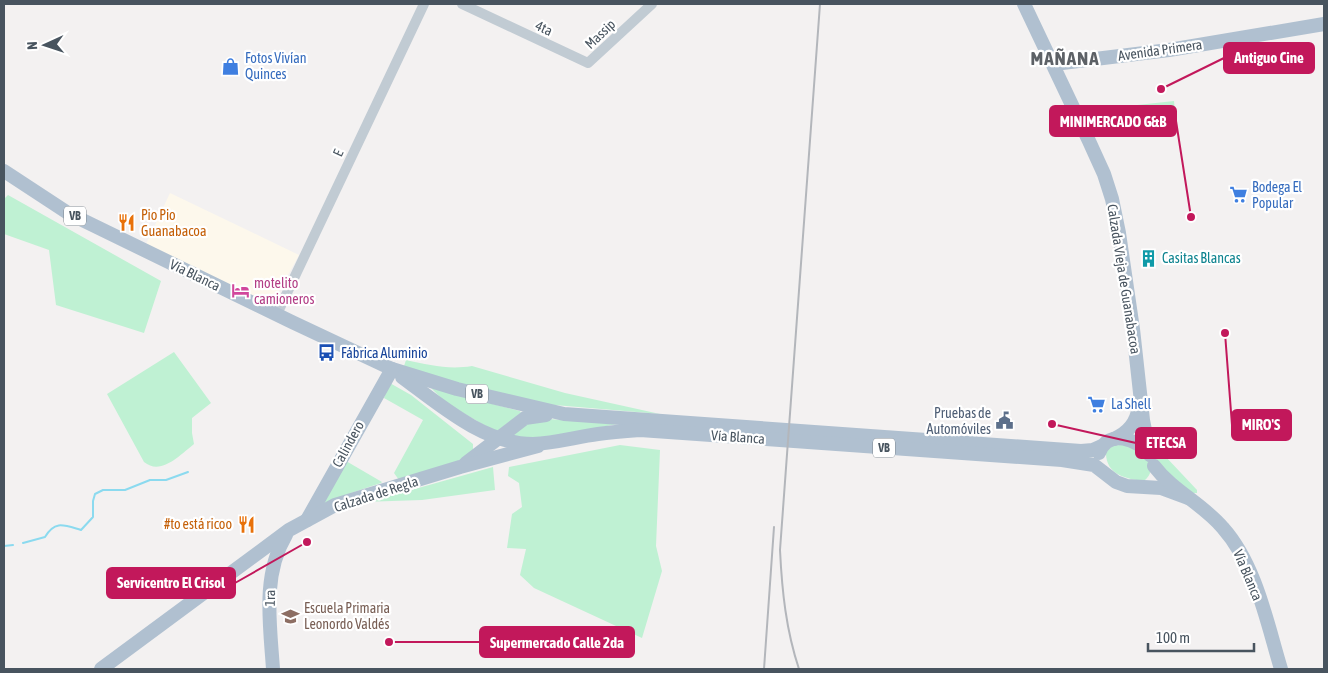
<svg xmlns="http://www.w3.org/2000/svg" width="1328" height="673" viewBox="0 0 1328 673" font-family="'Asap Condensed',sans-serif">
	<rect width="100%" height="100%" fill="#f3f1f1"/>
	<path fill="#fdf8ec" d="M 170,193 L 299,255 L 271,306 L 146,244 Z"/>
	<g fill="#bff1d3">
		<path d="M 1174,101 L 1177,129 L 1131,135 L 1128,106 Z"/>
		<path d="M 8,195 L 161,281 L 144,333 L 56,305 L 49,250 L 4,234 L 4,199 Z"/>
		<path d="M 174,352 L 211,403 L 192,418 L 192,433 L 194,444 C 180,455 161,476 144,462 L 107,394 Z"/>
		<path d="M 406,360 C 429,365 449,370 472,366 L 565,393 L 660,414 L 531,403 L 403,369 Z"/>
		<path d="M 388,382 L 411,395 L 473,444 L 473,452 L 462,462 L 399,480 L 394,473 L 423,420 L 384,398 Z"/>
		<path d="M 431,388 L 520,411 L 521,413 L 496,432 L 446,403 Z"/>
		<path d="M 535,418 L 617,424 L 541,439 L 511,437 Z"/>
		<path d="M 1149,439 L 1197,490 L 1197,493 L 1192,493 L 1159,466 L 1153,455 Z"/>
		<path d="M 1128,444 C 1140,452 1162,466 1144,481 C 1127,479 1106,475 1106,453 L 1111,446 Z"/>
		<path d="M 620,445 L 660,450 L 656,546 L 662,571 L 642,638 L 534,588 L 520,575 L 526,549 L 507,548 L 512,514 L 522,507 L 519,483 L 508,476 L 509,467 Z"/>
		<path d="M 346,461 L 382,482 L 381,483 L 348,494 L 319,508 Z"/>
		<path d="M 493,467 L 495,490 L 422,500 L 362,502 L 397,494 Z"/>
	</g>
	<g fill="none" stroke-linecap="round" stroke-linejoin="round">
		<g stroke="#8bdaef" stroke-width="2">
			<path d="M 23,543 L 45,537 C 55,520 64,525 81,530 L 93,517 L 93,501 L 95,494 L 103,490 L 125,490 L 150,480 L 166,480 L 188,472"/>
			<path d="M 4,546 L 13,545"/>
		</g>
		<g stroke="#c1cbd3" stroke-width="10">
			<path d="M 462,4 L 588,63 L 652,4"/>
			<path d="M 277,314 L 424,4"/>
		</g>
		<g stroke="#b0c0d0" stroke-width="14">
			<path d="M 1024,4 L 1089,141 L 1104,174 L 1112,199 L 1119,233 L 1133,329 L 1143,420 L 1150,455"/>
			<path d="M 1054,64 L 1169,50 L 1324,24"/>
			<path d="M 4,171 L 68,213 L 292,322 L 392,369 L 457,389 L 564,414 L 1081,451 L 1093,450 L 1102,446"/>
			<path d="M 402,377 C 440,405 484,444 533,444 C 555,443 576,437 598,434 C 612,432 626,431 640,430 L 1062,460 L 1094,465 L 1116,482 L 1127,486 L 1161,488 L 1188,498"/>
			<path d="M 1114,439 C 1129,432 1136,423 1139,407"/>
			<path d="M 1099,453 C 1108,428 1138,439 1150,455"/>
			<path d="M 466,463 L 525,418 L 546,415"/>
			<path d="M 1154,466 C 1173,491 1203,504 1223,528 C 1256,565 1267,623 1281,669"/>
			<path d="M 307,520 L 392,369"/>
			<path d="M 101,669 L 289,530 L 335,505 L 460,467 L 538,446"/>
			<path d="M 273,669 C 270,624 262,575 286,535"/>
		</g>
		<g stroke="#b3b6bb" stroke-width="2">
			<path d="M 764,669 L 774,527"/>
			<path d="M 799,669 C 786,630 782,591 780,550 L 820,4"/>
		</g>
	</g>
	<defs>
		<symbol id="shop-bare" viewBox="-9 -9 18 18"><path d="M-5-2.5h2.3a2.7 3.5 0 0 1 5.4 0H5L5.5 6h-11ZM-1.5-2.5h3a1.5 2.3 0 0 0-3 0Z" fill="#3f7fe0" stroke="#fff" stroke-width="2.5" paint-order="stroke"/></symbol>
		<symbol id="supermarket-bare" viewBox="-9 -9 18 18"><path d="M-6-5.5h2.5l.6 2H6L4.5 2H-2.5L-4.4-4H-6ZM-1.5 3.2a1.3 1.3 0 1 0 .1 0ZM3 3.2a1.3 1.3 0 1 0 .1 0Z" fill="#3f7fe0" stroke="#fff" stroke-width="2.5" paint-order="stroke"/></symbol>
		<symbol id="restaurant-bare" viewBox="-9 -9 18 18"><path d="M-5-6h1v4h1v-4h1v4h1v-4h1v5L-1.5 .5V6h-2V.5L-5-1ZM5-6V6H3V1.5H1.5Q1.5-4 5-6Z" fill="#e8710a" stroke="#fff" stroke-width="2.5" paint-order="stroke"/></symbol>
		<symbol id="building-bare" viewBox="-9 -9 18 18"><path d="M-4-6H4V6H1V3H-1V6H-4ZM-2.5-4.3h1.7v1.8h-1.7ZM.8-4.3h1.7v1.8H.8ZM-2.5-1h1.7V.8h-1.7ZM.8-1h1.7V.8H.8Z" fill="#0f9aa8" stroke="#fff" stroke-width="2.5" paint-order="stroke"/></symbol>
		<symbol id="hotel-bare" viewBox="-9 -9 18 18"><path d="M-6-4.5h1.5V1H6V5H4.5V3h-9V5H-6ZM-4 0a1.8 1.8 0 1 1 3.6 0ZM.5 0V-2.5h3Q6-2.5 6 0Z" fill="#d1479c" stroke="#fff" stroke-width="2.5" paint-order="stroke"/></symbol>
		<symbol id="bus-bare" viewBox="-9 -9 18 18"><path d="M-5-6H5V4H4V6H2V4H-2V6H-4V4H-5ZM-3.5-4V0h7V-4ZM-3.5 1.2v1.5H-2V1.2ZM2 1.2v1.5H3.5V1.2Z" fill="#1a4fb4" stroke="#fff" stroke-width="2.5" paint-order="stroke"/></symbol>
		<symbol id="civic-bare" viewBox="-9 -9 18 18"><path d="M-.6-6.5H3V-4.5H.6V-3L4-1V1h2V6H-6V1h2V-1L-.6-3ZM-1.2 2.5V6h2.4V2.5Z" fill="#5c6f8a" stroke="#fff" stroke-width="2.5" paint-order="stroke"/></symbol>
		<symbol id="school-bare" viewBox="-9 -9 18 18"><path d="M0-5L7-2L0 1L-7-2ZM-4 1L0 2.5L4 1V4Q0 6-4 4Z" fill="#8d6e63" stroke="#fff" stroke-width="2.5" paint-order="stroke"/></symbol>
	</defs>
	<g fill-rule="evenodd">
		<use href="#shop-bare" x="218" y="54" width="25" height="25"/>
		<use href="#supermarket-bare" x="1226" y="182" width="25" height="25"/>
		<use href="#restaurant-bare" x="114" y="210" width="25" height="25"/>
		<use href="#building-bare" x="1136" y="246" width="25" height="25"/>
		<use href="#hotel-bare" x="228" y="278" width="25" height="25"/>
		<use href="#bus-bare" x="314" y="340" width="25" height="25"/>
		<use href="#supermarket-bare" x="1084" y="392" width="25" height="25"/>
		<use href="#civic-bare" x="992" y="408" width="25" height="25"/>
		<use href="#restaurant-bare" x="234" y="512" width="25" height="25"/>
		<use href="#school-bare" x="278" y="604" width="25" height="25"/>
	</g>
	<g text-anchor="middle" stroke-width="4.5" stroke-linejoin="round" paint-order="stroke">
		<g fill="#fff" stroke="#7f878f" stroke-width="1">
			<rect x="64" y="206.5" width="22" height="19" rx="4"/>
			<rect x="466" y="384.5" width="22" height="19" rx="4"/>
			<rect x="873" y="438.5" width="22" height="19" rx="4"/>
		</g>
		<g font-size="12" font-weight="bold" fill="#48545f">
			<text x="75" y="220">VB</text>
			<text x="477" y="398">VB</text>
			<text x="884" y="452">VB</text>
		</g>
		<g font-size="14" fill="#48545f" stroke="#fff">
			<text transform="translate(544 28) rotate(25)" y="5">4ta</text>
			<text transform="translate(600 34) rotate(-43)" y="5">Massip</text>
			<text transform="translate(1160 50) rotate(-8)" y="5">Avenida Primera</text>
			<text transform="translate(338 153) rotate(-65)" y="5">E</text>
			<text transform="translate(195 275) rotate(26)" y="5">Vía Blanca</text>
			<text transform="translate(1124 279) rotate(81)" y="5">Calzada Vieja de Guanabacoa</text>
			<text transform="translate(738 437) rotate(4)" y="5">Vía Blanca</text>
			<text transform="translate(348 444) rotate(-61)" y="5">Calindero</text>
			<text transform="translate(376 494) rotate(-18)" y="5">Calzada de Regla</text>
			<text transform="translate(1248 575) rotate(67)" y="5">Vía Blanca</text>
			<text transform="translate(270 598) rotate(-89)" y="5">1ra</text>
		</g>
		<g font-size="14" fill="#366cbe" stroke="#fff" text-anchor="start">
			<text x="245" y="63">Fotos Vivían<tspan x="245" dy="16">Quinces</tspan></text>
			<text x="1252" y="192">Bodega El<tspan x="1252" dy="16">Popular</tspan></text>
			<text x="1111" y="409">La Shell</text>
		</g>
		<g font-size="14" fill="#c56008" stroke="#fff" text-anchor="start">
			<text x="141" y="220">Pio Pio<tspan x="141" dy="16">Guanabacoa</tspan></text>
			<text x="232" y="529" text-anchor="end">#to está ricoo</text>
		</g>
		<g font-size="14" fill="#0d838f" stroke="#fff" text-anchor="start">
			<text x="1162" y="263">Casitas Blancas</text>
		</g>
		<g font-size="14" fill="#b23c85" stroke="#fff" text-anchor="start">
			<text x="254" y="288">motelito<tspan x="254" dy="16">camioneros</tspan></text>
		</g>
		<g font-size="14" fill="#164399" stroke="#fff" text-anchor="start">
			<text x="341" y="358">Fábrica Aluminio</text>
		</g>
		<g font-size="14" fill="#4e5e75" stroke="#fff" text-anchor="end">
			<text x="991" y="418">Pruebas de<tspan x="991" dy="16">Automóviles</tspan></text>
		</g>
		<g font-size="14" fill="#785e54" stroke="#fff" text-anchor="start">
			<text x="304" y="613">Escuela Primaria<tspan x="304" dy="16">Leonordo Valdés</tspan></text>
		</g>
		<g font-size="19" font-weight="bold" letter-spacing="1" fill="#5d6166" stroke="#fff">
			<text x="1065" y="65">MAÑANA</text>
		</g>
	</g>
	<path fill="none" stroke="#c2185b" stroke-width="2" d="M1161 89L1224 58M1191 217L1176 121M1225 333L1232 425M1052 424L1136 443M307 542L235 583M389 642L480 642"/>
	<g fill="#c2185b" stroke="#fff" stroke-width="2">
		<circle cx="1161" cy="89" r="5"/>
		<circle cx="1191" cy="217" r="5"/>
		<circle cx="1225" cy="333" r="5"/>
		<circle cx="1052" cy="424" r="5"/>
		<circle cx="307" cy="542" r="5"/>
		<circle cx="389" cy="642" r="5"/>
	</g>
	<g fill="#c2185b" stroke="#c2185b" stroke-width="2">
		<rect x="1224" y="43" width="90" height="30" rx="5"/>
		<rect x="1050" y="106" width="126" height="30" rx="5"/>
		<rect x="1232" y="410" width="59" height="30" rx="5"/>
		<rect x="1136" y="428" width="60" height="30" rx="5"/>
		<rect x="107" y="568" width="128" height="30" rx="5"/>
		<rect x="480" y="627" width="154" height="30" rx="5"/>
	</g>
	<g font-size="15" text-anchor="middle" font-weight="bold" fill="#fff">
		<text x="1269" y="63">Antiguo Cine</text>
		<text x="1113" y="127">MINIMERCADO G&amp;B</text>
		<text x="1261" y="430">MIRO'S</text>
		<text x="1166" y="448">ETECSA</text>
		<text x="171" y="588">Servicentro El Crisol</text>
		<text x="557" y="648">Supermercado Calle 2da</text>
	</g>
	<rect width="1328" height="673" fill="none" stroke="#48545f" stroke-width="10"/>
	<g transform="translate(45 45) rotate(267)" stroke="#ffffff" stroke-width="4" paint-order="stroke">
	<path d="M0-4L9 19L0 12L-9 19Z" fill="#48545f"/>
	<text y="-8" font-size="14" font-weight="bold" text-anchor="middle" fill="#48545f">N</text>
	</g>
	<path d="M1148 643v8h106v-8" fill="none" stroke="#48545f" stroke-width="2.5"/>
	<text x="1156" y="643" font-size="15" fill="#48545f" stroke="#ffffff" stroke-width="4" paint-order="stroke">100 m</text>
</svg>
